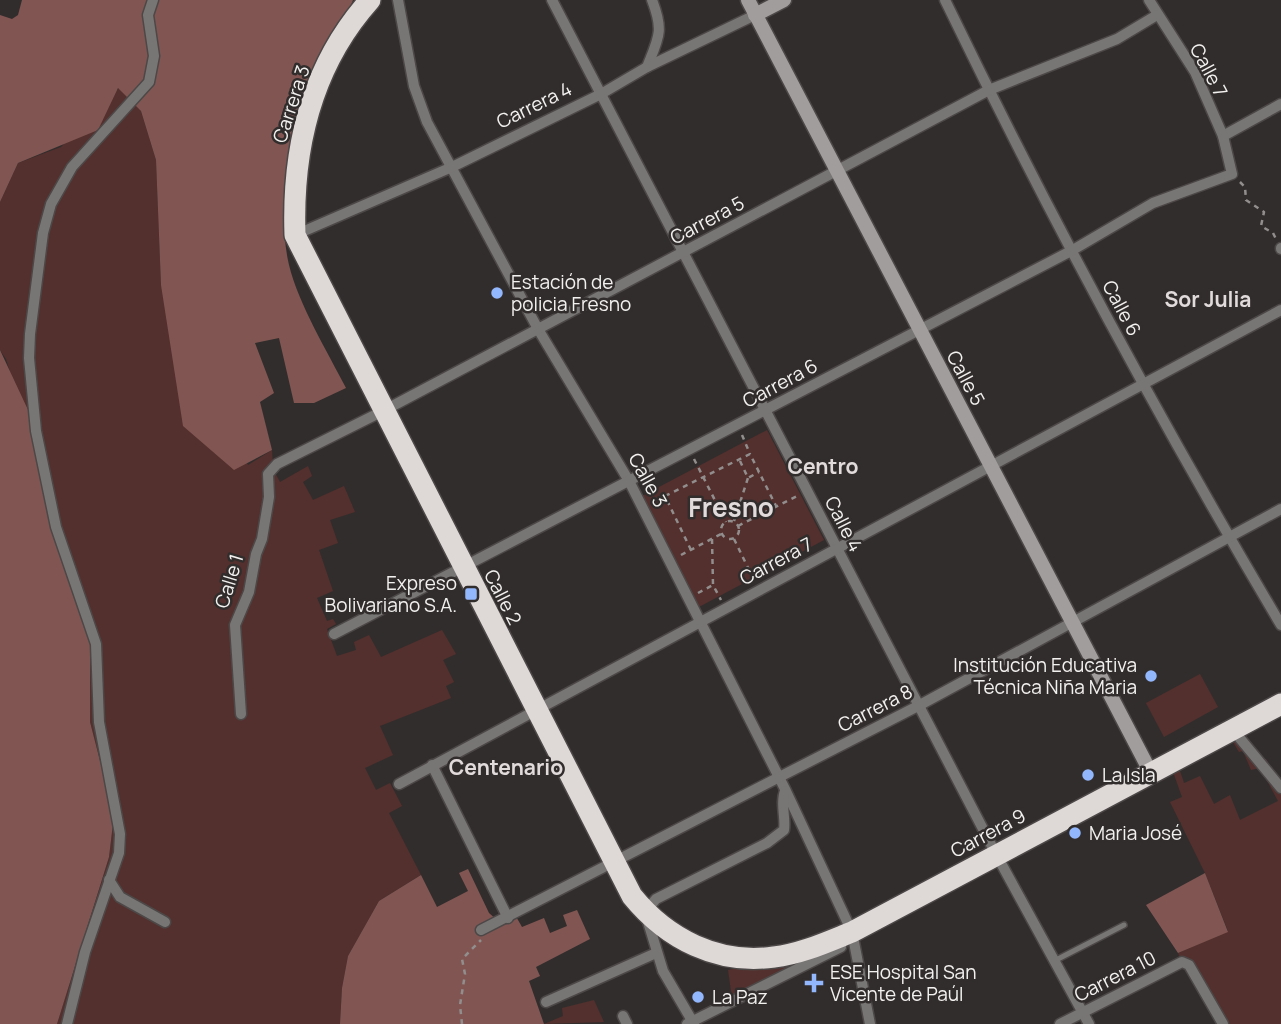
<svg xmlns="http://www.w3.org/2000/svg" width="1281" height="1024" viewBox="0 0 1281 1024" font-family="Manrope,sans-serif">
	<rect width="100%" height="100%" fill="#322d2d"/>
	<g fill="#53302d">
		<path d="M 119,88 L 141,111 L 156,160 L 161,285 L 248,465 L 272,450 L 273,469 L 280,482 L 308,466 L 312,476 L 303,482 L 313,500 L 344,486 L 355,512 L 330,520 L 338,543 L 319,550 L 333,591 L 317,598 L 327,621 L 333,619 L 336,624 L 327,629 L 337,656 L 356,650 L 354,642 L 369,635 L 381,657 L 442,630 L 456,654 L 443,660 L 454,682 L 446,686 L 451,698 L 380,726 L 393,755 L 365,768 L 376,790 L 390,783 L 402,806 L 389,813 L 421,875 L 379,901 L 348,956 L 342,988 L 340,1024 L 57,1024 L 109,857 L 114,815 L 90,722 L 90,629 L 6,359 L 0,350 L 0,202 L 18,163 L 61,147 Z"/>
		<path d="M 767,430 L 824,540 L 697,608 L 642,496 Z"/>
		<path d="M 1200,674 L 1218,707 L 1164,737 L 1146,703 Z"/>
		<path d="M 1238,731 L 1260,759 L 1266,759 L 1278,780 L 1281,779 L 1281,1024 L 1227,1024 L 1187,957 L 1181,960 L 1178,953 L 1228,931 L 1205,873 L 1170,802 L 1182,797 L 1172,769 L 1178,765 L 1184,783 L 1200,776 L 1214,804 L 1230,795 L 1240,820 L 1278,801 L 1260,768 L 1251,770 L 1243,751 L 1239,752 L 1230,737 Z"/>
		<path d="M 849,936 L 732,998 L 728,970 L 789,958 Z"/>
		<path d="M 594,1000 L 604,1022 L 544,1024 L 563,1016 L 562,1008 Z"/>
	</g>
	<g fill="#815652">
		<path d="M 22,0 L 353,0 L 288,168 C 283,197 282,236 289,265 C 298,303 328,353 346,388 L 314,403 L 294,403 L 279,338 L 255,343 L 274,393 L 260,402 L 272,450 L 234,470 L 183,426 L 161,285 L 156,160 L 141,111 L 118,88 L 98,130 L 18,163 L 0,202 L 0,15 L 12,19 L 18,15 Z"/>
		<path d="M 0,350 L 29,412 L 54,532 L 90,629 L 90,722 L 114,815 L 109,857 L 57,1024 L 0,1024 Z"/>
		<path d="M 468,869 L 489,913 L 497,920 L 514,913 L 522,927 L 544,918 L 550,933 L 567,926 L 563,915 L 577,910 L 590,939 L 536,967 L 540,976 L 529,981 L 544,1024 L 340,1024 L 342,988 L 348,956 L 379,901 L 421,875 L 437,907 L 468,891 L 459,873 Z"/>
		<path d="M 1205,873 L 1228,932 L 1178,953 L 1146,905 Z"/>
	</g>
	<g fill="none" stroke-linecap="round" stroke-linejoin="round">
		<defs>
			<path id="lane" d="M 1056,960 L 1124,925"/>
			<g id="street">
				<path d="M 398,0 L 414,86 L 427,122 L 538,329 L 629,481 L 786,791 L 852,932 L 870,1024"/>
				<path d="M 552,0 L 996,854 L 1089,1024"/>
				<path d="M 945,0 C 1048,213 1160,421 1281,625"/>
				<path d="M 647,67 C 659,37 664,31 652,0"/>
				<path d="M 1223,136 L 1281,104"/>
				<path d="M 295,235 L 452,167 L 601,94 L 647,67 L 755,15"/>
				<path d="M 1281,248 L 1281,249"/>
				<path d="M 334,634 L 1071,251 L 1153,203 L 1232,174 L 1223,136 L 1195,72 L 1149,0"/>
				<path d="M 241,714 L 235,625 L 249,592 L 256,554 L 262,539 L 269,497 L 268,474 L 277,464 L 383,411 L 989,90 L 1117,39 L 1157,15"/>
				<path d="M 1233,730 L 1281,788"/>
				<path d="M 432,765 L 508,918"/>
				<path d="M 399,784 L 1281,310"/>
				<path d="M 109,880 L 120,897 L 165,922"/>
				<path d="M 481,930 L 918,706 L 1281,509"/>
				<path d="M 546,1002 L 656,953"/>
				<path d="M 623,1016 L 627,1024"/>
				<path d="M 67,1024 L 85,952 L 119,853 L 120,834 L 99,722 L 96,644 L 56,527 L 36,431 L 29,358 L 30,334 L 43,233 L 51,204 L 72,167 L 149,82 L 154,56 L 148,15 L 153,0"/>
				<path d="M 687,1024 L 841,947"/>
				<path d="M 694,1024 L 663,971 L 645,912 L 656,899 L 767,843 L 784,830 C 786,817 780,803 785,791"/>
				<path d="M 1060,1024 L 1182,962 L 1189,965 L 1223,1024"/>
			</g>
			<g id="secondary">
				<path d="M 748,0 L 1151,773"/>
				<path d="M 755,15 L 784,0"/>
			</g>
			<path id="highway" d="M 370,0 C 311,66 292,149 295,235 L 632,896 C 667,939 718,965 774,957 C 801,954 827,942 852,932 L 1281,704"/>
		</defs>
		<use href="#lane" stroke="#4d4848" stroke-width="8"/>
		<use href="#street" stroke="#4d4848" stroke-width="13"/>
		<use href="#secondary" stroke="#4d4848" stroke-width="17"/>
		<use href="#highway" stroke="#4d4848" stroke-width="24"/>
		<g stroke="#928e8e" stroke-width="2.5" stroke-dasharray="5 5" stroke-linecap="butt">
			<path d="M 1240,182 L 1245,187 L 1246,200 L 1264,212 L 1261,226 L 1273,233 L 1276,239"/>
			<path d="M 742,435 L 750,454"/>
			<path d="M 694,459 L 726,522"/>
			<path d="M 740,461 L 748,478 L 759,472"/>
			<circle cx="730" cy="530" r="9"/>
			<path d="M 734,521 L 748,478"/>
			<path d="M 738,526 L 797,496"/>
			<path d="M 712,539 L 713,585 L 721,600"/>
			<path d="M 734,539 L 754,580"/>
			<path d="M 691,550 L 665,496 L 750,454 L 776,506"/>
			<path d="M 681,555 L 721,534"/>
			<path d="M 698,593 L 713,585"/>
			<path d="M 462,1024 L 460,1005 L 465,974 L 462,959 L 481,940"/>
		</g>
		<use href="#lane" stroke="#787575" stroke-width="5"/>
		<use href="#street" stroke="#787575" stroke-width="10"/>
		<use href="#secondary" stroke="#a19d9d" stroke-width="14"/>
		<use href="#highway" stroke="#ded8d7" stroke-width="21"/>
	</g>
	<g fill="#93b7fd" stroke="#322d2d" stroke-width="2.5">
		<circle cx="497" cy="293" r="7"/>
		<rect x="464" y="587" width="14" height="14" rx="3.5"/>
		<circle cx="1151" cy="676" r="7"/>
		<circle cx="1088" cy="775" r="7"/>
		<circle cx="1075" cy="833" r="7"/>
		<path d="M810.5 972.5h7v7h7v7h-7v7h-7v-7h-7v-7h7z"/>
		<circle cx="698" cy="997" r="7"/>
	</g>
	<g text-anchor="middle" stroke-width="5" stroke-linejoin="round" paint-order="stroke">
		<g font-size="19" fill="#f3f0f0" stroke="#322d2d">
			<text transform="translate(1209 70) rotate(62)" y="7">Calle 7</text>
			<text transform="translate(291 104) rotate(-72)" y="7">Carrera 3</text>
			<text transform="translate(534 105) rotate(-26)" y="7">Carrera 4</text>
			<text transform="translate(707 220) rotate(-28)" y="7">Carrera 5</text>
			<text transform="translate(1122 308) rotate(62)" y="7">Calle 6</text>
			<text transform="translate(966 378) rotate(62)" y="7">Calle 5</text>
			<text transform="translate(780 383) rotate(-28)" y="7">Carrera 6</text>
			<text transform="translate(648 480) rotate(61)" y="7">Calle 3</text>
			<text transform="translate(844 524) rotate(63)" y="7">Calle 4</text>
			<text transform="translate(776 561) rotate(-28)" y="7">Carrera 7</text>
			<text transform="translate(229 581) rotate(-73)" y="7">Calle 1</text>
			<text transform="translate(503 597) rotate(63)" y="7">Calle 2</text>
			<text transform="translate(875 708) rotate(-27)" y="7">Carrera 8</text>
			<text transform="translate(988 833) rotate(-28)" y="7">Carrera 9</text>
			<text transform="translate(1115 976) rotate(-27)" y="7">Carrera 10</text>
		</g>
		<g font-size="19" fill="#f3f0f0" stroke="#322d2d" text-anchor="start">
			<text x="511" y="289">Estación de<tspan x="511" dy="22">policia Fresno</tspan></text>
			<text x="457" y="590" text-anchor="end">Expreso<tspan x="457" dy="22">Bolivariano S.A.</tspan></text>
			<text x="1137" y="672" text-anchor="end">Institución Educativa<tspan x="1137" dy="22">Técnica Niña Maria</tspan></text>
			<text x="1102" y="782">La Isla</text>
			<text x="1089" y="840">Maria José</text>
			<text x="830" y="979">ESE Hospital San<tspan x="830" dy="22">Vicente de Paúl</tspan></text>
			<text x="712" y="1004">La Paz</text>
		</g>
		<g font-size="21" font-weight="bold" fill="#e2dbdb" stroke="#322d2d">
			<text x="1208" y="307">Sor Julia</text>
			<text x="823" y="474">Centro</text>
			<text x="506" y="775">Centenario</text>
		</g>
		<g font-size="26" font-weight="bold" fill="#e2dbdb" stroke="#322d2d">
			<text x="731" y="517">Fresno</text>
		</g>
	</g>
</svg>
